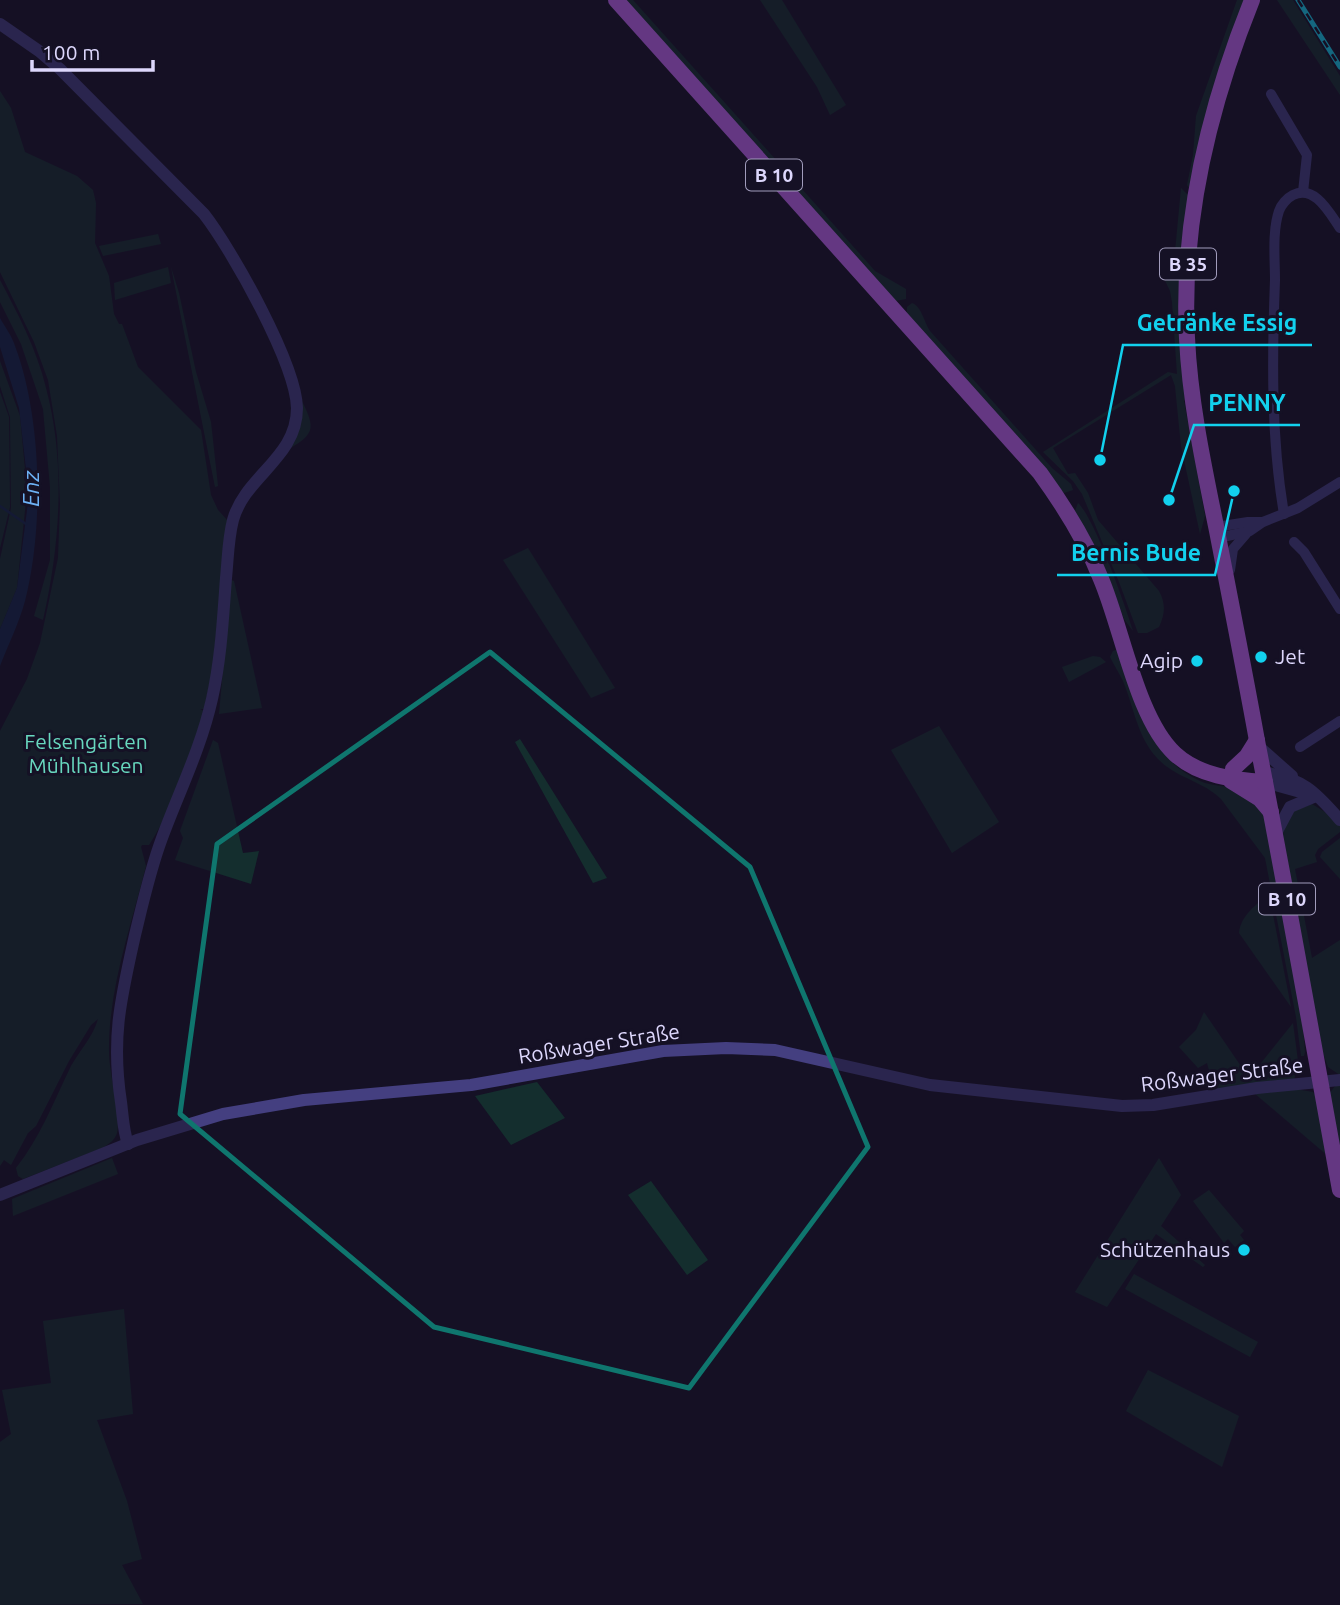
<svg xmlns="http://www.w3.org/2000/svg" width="1340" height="1605" viewBox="0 0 1340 1605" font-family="Ubuntu,sans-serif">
	<rect width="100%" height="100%" fill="#151125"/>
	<g fill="#142e2e">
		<path d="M 623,0 L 633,0 L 868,263 L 875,271 L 906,289 L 906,299 L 895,301 Z"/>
		<path d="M 760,0 L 782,0 L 846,105 L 830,115 L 817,87 Z"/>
		<path d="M 1237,0 L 1245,0 L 1189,188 L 1187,185 L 1193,155 L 1196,116 Z"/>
		<path d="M 1277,0 L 1293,0 L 1340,76 L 1340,95 Z"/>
		<path d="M 0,91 L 11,108 L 25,152 L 77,176 L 93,190 L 96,203 L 95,243 L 109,276 L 114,314 L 119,324 L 122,324 L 138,367 L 201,430 L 211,495 L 218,510 L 228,521 L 212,672 L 204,709 L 200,709 L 204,711 C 189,756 175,805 149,845 L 142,845 L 141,847 L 146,866 C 131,926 108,990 109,1052 C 109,1073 121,1116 117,1133 C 115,1140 109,1144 102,1148 L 23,1179 L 18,1176 L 16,1168 C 40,1138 54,1101 71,1066 C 80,1050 93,1037 98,1019 L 91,1025 L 69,1061 L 36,1126 L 28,1133 L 11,1165 L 4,1160 L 0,1166 L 0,731 L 27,679 L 40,643 L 58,558 L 60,504 L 57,436 L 48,380 L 34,342 L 0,272 Z"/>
		<path d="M 1181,188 L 1188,195 L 1186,397 L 1184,401 L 1205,516 L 1200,534 L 1181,446 L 1175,386 L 1171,375 L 1053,448 L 1068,474 L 1075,473 L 1088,493 L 1098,520 L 1159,591 C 1166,604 1165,614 1159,627 L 1147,633 L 1138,633 L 1119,582 L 1082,494 L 1073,481 L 1043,452 L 1168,372 L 1177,374 L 1172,302 L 1170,291 L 1160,270 L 1174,263 Z"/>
		<path d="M 158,234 L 161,244 L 103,256 L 99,246 Z"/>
		<path d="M 168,267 L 171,283 L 115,300 L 114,283 Z"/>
		<path d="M 171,267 L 179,293 L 196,372 L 211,422 L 218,486 L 215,487 Z"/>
		<path d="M 0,280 C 18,314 37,350 46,388 C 66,463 60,545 43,620 L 34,616 L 50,560 L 50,487 L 43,409 L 21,344 L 0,302 Z"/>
		<path d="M 912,303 C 922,307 924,322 930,331 L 1052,468 L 1071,484 L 1073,490 L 1064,493 L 1058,488 L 907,314 L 907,307 Z"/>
		<path d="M 0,361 L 20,416 L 27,491 L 17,588 L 0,629 L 0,559 L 11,508 L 10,417 L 0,386 Z"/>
		<path d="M 0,392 L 9,417 L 10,507 L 0,548 Z"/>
		<path d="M 301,399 C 317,431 314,434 284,452 Z"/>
		<path d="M 1078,503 C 1095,519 1125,605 1133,631 L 1124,619 L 1108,576 L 1075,511 Z"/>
		<path d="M 528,548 L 615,688 L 591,698 L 503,560 Z"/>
		<path d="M 231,580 L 234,581 L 262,708 L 219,714 Z"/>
		<path d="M 1116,650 L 1119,651 C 1136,700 1148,758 1200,781 C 1213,787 1229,785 1242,791 C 1250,795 1258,808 1264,814 L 1302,1015 L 1305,1052 L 1304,1056 L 1301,1056 L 1296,1017 L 1265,858 L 1221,799 C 1203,781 1176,778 1158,759 C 1137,737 1134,707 1123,681 C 1119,673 1114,665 1110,657 L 1113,651 Z"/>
		<path d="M 1093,656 L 1100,657 L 1106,662 L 1069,682 L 1062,667 Z"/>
		<path d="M 939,726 L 999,822 L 952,853 L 891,750 Z"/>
		<path d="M 520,739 L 607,878 L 593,883 L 515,742 Z"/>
		<path d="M 213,740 L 218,743 L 243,853 L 259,851 L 251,884 L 175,860 L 183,838 L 180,831 Z"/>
		<path d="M 1312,804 L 1328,814 L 1340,826 L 1340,832 L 1318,849 L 1315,855 L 1317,862 L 1295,869 L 1312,958 L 1340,940 L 1340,1075 L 1328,1067 L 1318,1039 L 1283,834 L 1284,824 L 1289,813 Z"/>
		<path d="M 1340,838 L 1340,879 L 1320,857 L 1322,852 Z"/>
		<path d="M 1269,894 L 1291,1007 L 1239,933 C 1241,915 1256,905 1269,894 Z"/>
		<path d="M 1204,1012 L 1249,1078 L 1293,1023 L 1298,1061 L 1294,1081 L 1215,1092 L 1207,1063 L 1198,1068 L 1179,1047 L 1196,1030 Z"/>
		<path d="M 537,1082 L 565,1118 L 511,1145 L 475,1096 Z"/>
		<path d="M 1336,1085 L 1340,1085 L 1340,1163 L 1328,1095 Z"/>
		<path d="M 1295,1089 L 1313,1092 L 1317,1097 L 1328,1156 L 1254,1093 Z"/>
		<path d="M 112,1158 L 118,1174 L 13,1216 L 12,1199 Z"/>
		<path d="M 1159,1158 L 1181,1195 L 1161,1226 L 1205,1265 L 1203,1267 L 1156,1234 L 1107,1307 L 1075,1292 Z"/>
		<path d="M 651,1181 L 708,1260 L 687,1275 L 628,1195 Z"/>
		<path d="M 1209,1190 L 1244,1231 L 1240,1235 L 1244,1240 L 1235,1247 L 1228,1239 L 1224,1243 L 1193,1201 Z"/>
		<path d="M 1134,1274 L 1258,1342 L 1250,1357 L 1125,1289 Z"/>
		<path d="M 124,1309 L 133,1414 L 97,1420 L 127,1501 L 142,1559 L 122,1565 L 143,1604 L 0,1605 L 0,1442 L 11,1434 L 2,1390 L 51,1383 L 43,1321 Z"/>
		<path d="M 1148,1370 L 1239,1416 L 1222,1467 L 1126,1411 Z"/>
	</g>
	<path fill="#122548" d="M 0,318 C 5,327 12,336 15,346 C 42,418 44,527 25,601 C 19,623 8,645 0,666 L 0,629 L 17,588 L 29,495 L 19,408 L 0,347 Z"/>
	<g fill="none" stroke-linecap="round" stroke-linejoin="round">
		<path stroke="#122548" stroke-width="2.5" d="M 0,506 L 26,524"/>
		<g stroke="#443f80" stroke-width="10">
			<path d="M 1271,94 L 1307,155 L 1303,192"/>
			<path d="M 1284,514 C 1271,438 1272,358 1275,280 C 1275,259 1272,232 1279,211 C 1281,205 1287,198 1293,195 C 1315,184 1330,214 1340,228"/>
			<path d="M 1216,527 L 1248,522 L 1262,522"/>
			<path d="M 1218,538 L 1250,531 L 1263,522 L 1298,508 L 1340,482"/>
			<path d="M 1294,542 L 1304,552 L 1340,609"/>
			<path d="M 1230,570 L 1233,549 L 1246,534"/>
			<path d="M 1300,747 L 1340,721"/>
		</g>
		<g stroke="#443f80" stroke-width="12">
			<path d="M 0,24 L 39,51 L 60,69 L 204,214 C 232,250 296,364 297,408 C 297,458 245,476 233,520 C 228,539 228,559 226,578 C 223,618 221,659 212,699 C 201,748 179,792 162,838 C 150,870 143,902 135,935 C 121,998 111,1037 121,1102 C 123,1117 123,1130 128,1144"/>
			<path d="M 1258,746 L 1292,776"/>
			<path d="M 1263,772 C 1303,779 1314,790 1340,820"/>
			<path d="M 1265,782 L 1315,796"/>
			<path d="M 1275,835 L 1290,807 L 1316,796"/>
			<path d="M 0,1195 L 137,1140 L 223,1114 L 304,1100 L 471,1085 L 663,1051 L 726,1048 L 775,1050 L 930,1085 L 1122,1106 L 1153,1105 L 1257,1088 L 1340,1080"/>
		</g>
		<g stroke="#c467f4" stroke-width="16">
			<path d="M 616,0 L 1040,473 C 1064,506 1086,541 1101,579 C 1122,628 1137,719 1175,754 C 1199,776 1234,780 1265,782"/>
			<path d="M 1252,0 C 1209,107 1181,222 1187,338 C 1190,403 1204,467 1217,531 C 1231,603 1245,674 1258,746 C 1287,894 1313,1042 1340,1190"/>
			<path d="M 1233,769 L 1247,756 L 1257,740"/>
			<path d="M 1231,781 L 1260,799 L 1271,812"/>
		</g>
		<defs>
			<path id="rail" d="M 1298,0 L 1340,67"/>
		</defs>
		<use href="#rail" stroke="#12d1ee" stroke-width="5"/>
		<use href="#rail" stroke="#151125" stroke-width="2.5" stroke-dasharray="8" stroke-linecap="butt"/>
	</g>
	<path d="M0 0H1340V1605H0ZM 490,652 L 750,867 L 868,1147 L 689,1388 L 434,1327 L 180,1114 L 217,844 Z" fill="#151125" fill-opacity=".55" fill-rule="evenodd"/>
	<path fill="none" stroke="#0f766e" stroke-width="5" stroke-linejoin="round" d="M 490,652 L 750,867 L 868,1147 L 689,1388 L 434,1327 L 180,1114 L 217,844 Z"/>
	<g fill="#12d1ee" stroke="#151125" stroke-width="2.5">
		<circle cx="1261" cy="657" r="7"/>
		<circle cx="1197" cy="661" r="7"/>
		<circle cx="1244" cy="1250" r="7"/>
	</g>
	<g text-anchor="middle" stroke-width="6" stroke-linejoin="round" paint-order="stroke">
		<g fill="#151125" stroke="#a19cbc" stroke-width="2">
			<rect x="746" y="159.5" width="56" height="31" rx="5"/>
			<rect x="1160" y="248.5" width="56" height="31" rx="5"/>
			<rect x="1259" y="883.5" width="56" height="31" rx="5"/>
		</g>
		<g font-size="19" font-weight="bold" fill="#ddd7fc">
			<text x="774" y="182">B 10</text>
			<text x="1188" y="271">B 35</text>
			<text x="1287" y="906">B 10</text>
		</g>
		<g font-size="21" fill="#ddd7fc" stroke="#151125" text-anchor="end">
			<text x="1275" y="664" text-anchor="start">Jet</text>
			<text x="1183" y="668">Agip</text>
			<text x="1230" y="1257">Schützenhaus</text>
		</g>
		<g font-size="21" fill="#68d8bf" stroke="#151125">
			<text x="86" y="749">Felsengärten<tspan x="86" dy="24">Mühlhausen</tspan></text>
		</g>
		<g font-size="21" fill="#ddd7fc" stroke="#151125">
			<text transform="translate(599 1044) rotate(-9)" y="7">Roßwager Straße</text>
			<text transform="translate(1222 1075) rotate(-7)" y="7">Roßwager Straße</text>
		</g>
		<g font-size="23" font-style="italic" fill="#6db1f5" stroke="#151125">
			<text transform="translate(31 489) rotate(-90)" y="8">Enz</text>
		</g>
	</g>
	<path fill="none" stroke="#12d1ee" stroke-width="2.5" d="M1100 460L1123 345H1312M1169 500L1194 425H1300M1234 491L1215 575H1057"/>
	<g fill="#12d1ee" stroke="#151125" stroke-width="2.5">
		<circle cx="1100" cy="460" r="7"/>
		<circle cx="1169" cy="500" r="7"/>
		<circle cx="1234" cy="491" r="7"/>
	</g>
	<g font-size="23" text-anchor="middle" font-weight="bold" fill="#12d1ee" stroke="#151125" stroke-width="6" stroke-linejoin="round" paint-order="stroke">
		<text x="1217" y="331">Getränke Essig</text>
		<text x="1247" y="411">PENNY</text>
		<text x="1136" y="561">Bernis Bude</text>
	</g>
	<path d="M32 60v10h121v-10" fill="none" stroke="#ddd7fc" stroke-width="3.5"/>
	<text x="42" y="60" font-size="21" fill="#ddd7fc" stroke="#151125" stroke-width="5" paint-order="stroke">100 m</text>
</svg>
